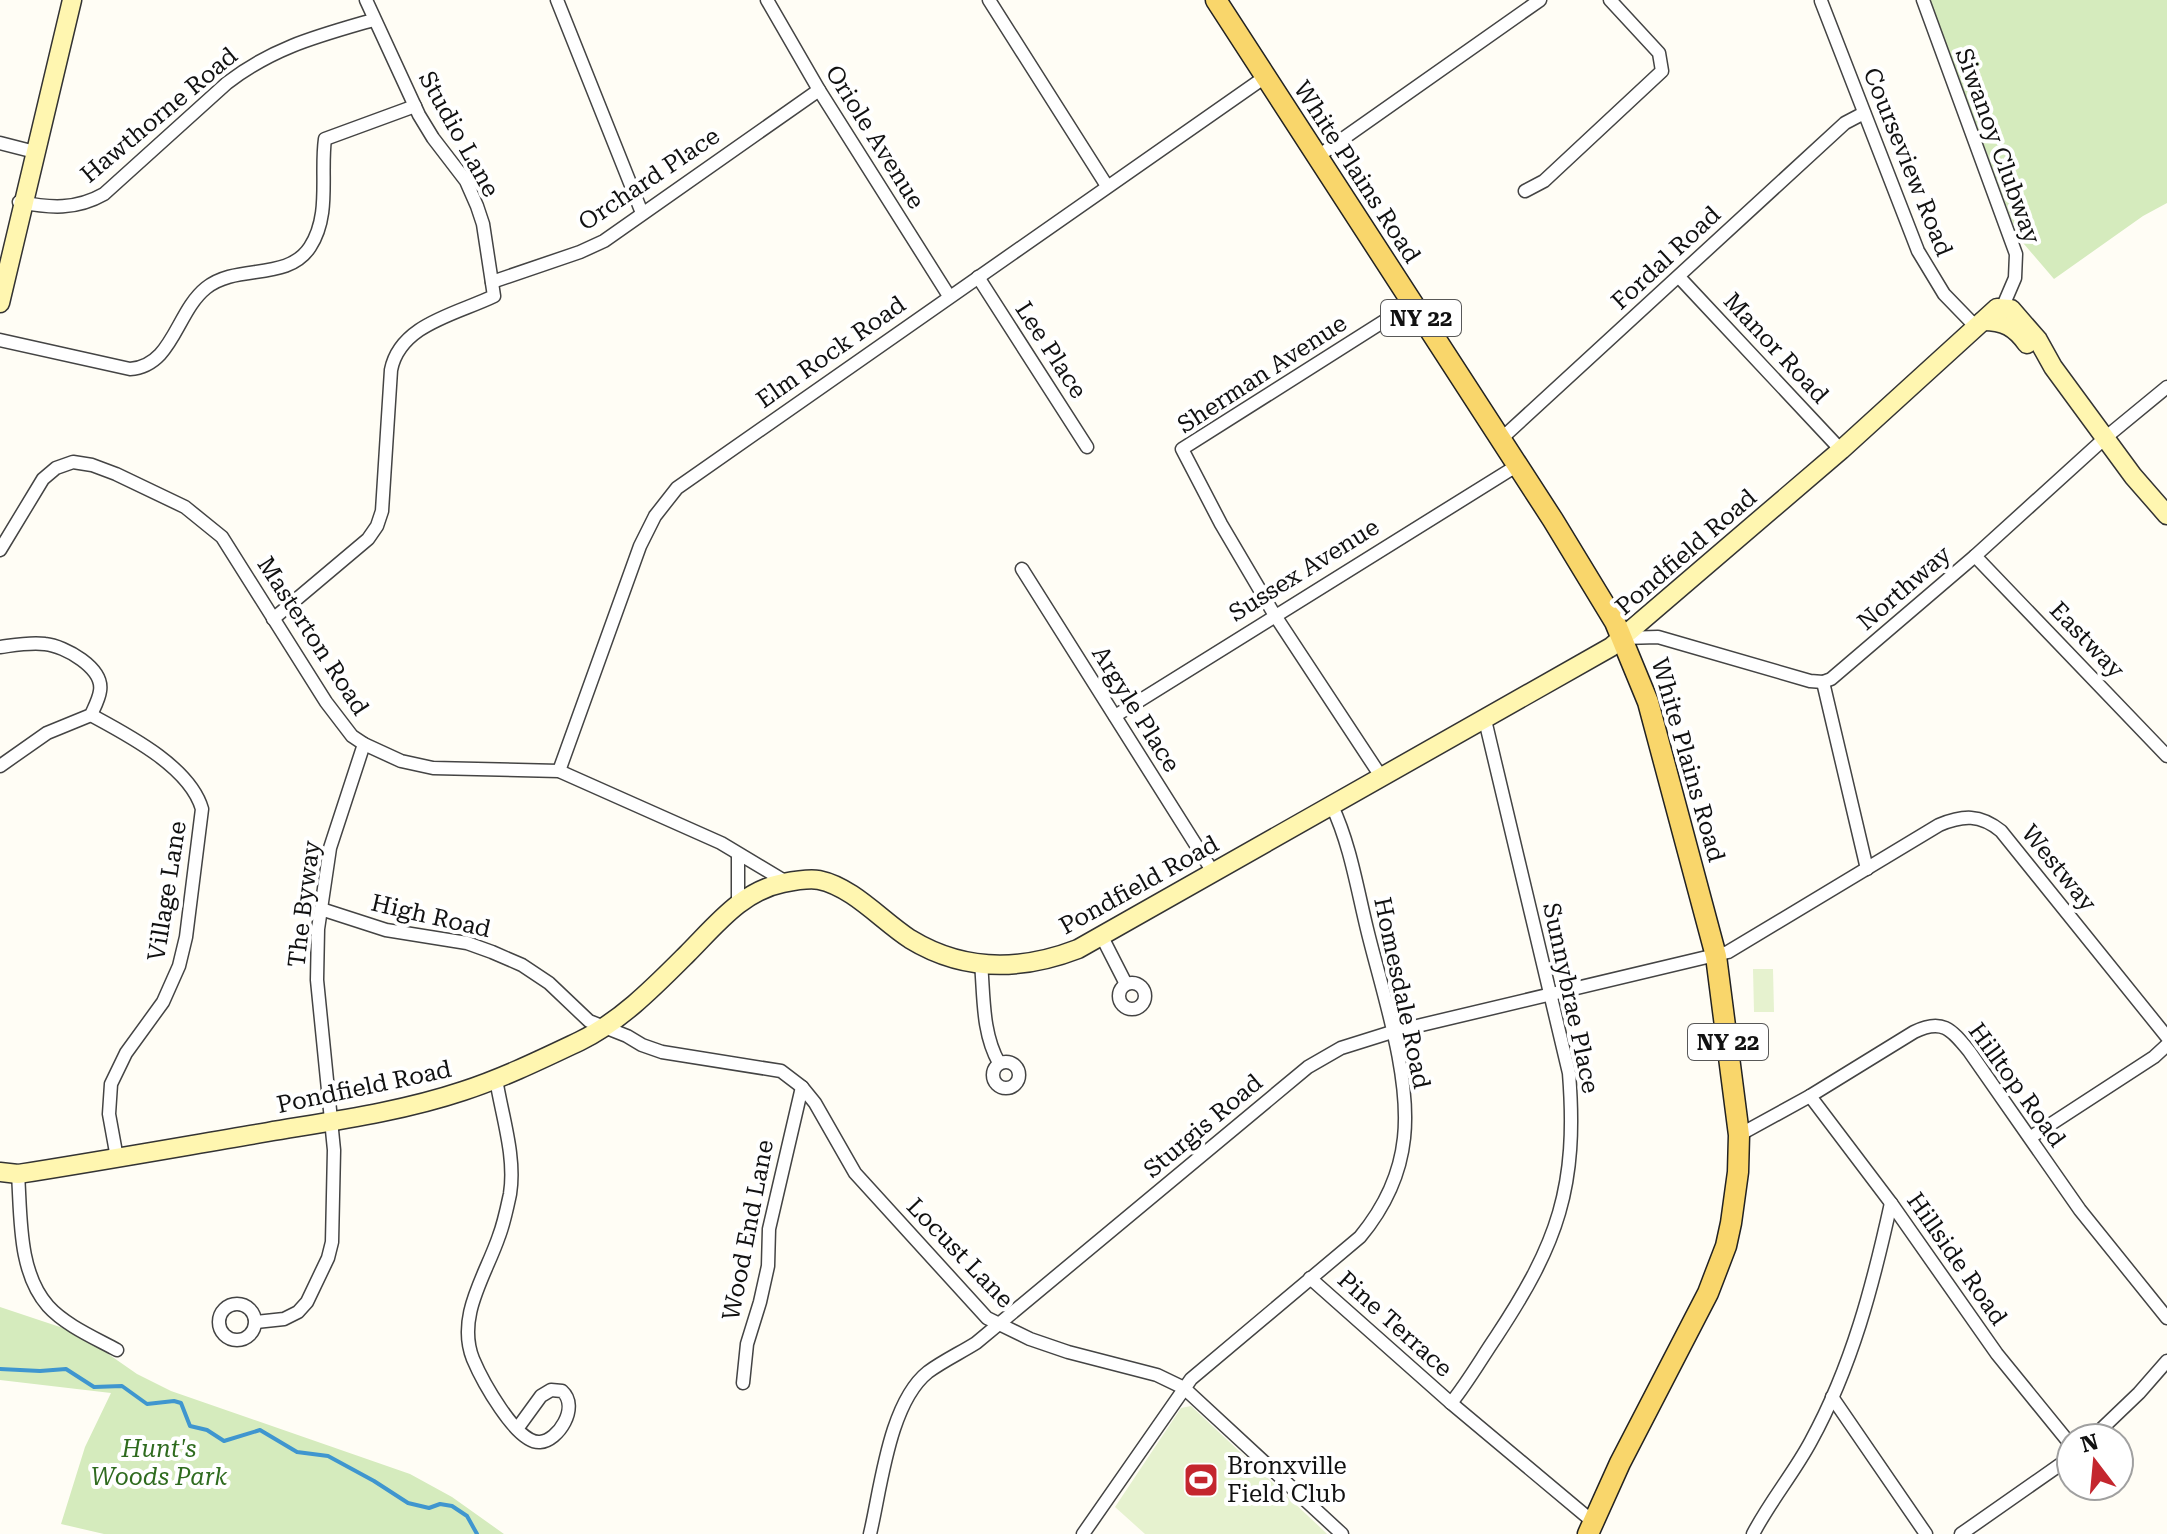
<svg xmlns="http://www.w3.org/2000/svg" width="2167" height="1534" viewBox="0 0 2167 1534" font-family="'Roboto Serif',serif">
	<rect width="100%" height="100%" fill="#fffdf5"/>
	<g fill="#d5ebbd">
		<path d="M 1930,0 L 2167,0 L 2167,203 L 2143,216 L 2054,279 L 2018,237 Z"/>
		<path d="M 0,1307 L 78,1333 L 137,1374 L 171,1391 L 410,1474 L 452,1497 L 504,1534 L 104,1534 L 61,1524 L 85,1447 L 111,1393 L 0,1380 Z"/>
	</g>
	<g fill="#e6f2cf">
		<path d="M 1753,969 L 1773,969 L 1774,1012 L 1754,1012 Z"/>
		<path d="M 1191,1406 L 1323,1530 L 1327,1534 L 1145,1534 L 1115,1507 L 1181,1408 Z"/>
	</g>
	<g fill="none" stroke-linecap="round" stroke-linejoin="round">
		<path stroke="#3f96cf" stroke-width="4" d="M 0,1369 L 40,1371 L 66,1369 L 94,1387 L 122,1386 L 147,1404 L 174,1401 L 181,1403 L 190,1426 L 207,1430 L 224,1441 L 260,1430 L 297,1452 L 328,1456 L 374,1481 L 408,1503 L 429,1508 L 440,1504 L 452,1506 L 467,1516 L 477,1534"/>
		<defs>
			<g id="street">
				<path d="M 557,0 L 642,213"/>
				<path d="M 767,0 L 819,90 L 949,296"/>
				<path d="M 989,0 L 1107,186"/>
				<path d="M 1923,0 L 2016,254 L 2015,278 L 2003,306"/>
				<path d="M 1821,1 L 1918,251 L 1944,294 L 1976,327"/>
				<path d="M 0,143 L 35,152"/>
				<path d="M 1317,157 L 1540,0"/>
				<path d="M 1525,191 L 1544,181 L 1662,71 L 1659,53 L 1610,0"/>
				<path d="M 19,202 C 50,208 76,210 104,194 L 227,83 C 274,47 318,36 373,20"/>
				<path d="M 978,277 L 1087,447"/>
				<path d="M 1679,277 L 1841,450"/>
				<path d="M 492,282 L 580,252 L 604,241 L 819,90"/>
				<path d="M 0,340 L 130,369 C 173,366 176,312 206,288 C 237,263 287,282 310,247 C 331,215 320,174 325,139 L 415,106"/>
				<path d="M 1501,439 L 1845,123 L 1864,113"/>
				<path d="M 0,550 L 43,479 L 56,468 L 73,462 L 92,465 L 116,474 L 185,507 L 222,537 L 326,702 L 352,736 L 364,744 L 401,761 L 433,768 L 559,771 L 721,843 L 786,882"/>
				<path d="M 1975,556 L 2167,756"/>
				<path d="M 1022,569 L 1213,872"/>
				<path d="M 273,619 L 368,539 L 377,526 L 382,511 L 391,370 C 400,324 457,314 494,296 L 483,224 L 477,206 L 466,181 L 433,138 L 419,115 L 366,0"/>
				<path d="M 1623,638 L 1658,637 L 1810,681 L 1823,682 L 1831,679 L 1975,556 L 2105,438 L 2167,387"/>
				<path d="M 0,647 C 15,645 30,642 45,644 C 65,646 104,668 100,691 C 99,699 94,708 91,715 L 47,733 L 0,766"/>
				<path d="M 1823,682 L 1867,869"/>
				<path d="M 91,715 C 128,735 190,767 202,809 L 186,937 L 179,966 L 163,1002 L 126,1053 L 111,1084 L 109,1114 L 117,1158"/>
				<path d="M 1115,716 L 1518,465"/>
				<path d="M 559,771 L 640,546 L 655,516 L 677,488 L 1265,77"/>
				<path d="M 1382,778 L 1274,614 L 1221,524 L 1182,449 L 1411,304"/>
				<path d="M 738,854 L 738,903"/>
				<path d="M 321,909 L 386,930 L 467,943 L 492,952 L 522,965 L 549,983 L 589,1021 L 627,1036 L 642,1045 L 662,1052 L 781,1071 L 802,1087 L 815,1103 L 855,1173 L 987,1318 L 1030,1339 L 1068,1352 L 1157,1375 L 1184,1388 L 1342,1534"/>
				<path d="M 1102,937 L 1126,984"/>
				<path d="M 981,963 C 984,997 982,1033 999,1063"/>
				<circle cx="1132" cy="996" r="13"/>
				<circle cx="1006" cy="1075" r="13"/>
				<path d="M 496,1079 C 502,1116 516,1157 510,1194 C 507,1208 504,1223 499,1236 C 486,1275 456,1316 473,1359 C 481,1378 516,1444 540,1442 C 558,1441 580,1407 562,1391 L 551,1390 L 541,1396 L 517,1429"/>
				<path d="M 1810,1096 L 1891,1203 L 1997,1354 L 2071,1445"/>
				<path d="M 1739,1135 L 1810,1096 L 1914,1032 C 1942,1018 1951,1029 1969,1051 L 2080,1210 L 2167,1318"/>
				<path d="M 2031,1137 L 2154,1057 L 2167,1045"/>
				<path d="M 18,1174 C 21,1217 18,1272 48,1306 C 65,1325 95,1338 117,1350"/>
				<path d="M 1310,1278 L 1451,1403 L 1592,1521"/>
				<circle cx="237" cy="1322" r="18"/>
				<path d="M 256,1322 L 284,1319 L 298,1312 L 307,1302 L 328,1258 L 332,1242 L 334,1150 L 317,980 L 318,929 L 330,848 L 364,744"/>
				<path d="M 743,1383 L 747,1344 L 760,1302 L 768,1266 L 769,1229 L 802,1087"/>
				<path d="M 1832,1397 L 1926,1534"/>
				<path d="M 1451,1403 C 1468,1382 1481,1359 1496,1337 C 1558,1243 1578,1187 1569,1073 L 1485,720"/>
				<path d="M 2092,1438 L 2139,1393 L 2167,1361"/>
				<path d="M 870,1534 C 881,1488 889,1403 928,1372 C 943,1361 960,1353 976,1343 L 1308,1067 L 1341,1048 L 1392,1032 L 1728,952 L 1939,825 C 1963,815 1980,814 2001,831 L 2167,1037"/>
				<path d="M 1083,1534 L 1191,1379 L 1360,1237 C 1384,1208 1400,1176 1404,1138 C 1411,1075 1382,991 1367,929 C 1357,888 1350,844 1332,806"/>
				<path d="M 1753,1534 C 1770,1501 1794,1473 1811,1441 C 1852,1366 1873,1285 1891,1203"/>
				<path d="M 1961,1534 L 2071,1457"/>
			</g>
			<g id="secondary">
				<path d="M 0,303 L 72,0"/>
				<path d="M 1983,321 C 2004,321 2015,327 2027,344"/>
				<path d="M 0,1172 L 18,1174 C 101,1161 185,1146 268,1132 C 333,1121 400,1112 463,1091 C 503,1078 542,1059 580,1041 C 621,1021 655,986 687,954 C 716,925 742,891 783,883 C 793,881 809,878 819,880 C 853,887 882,921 910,939 C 964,972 1021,971 1078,949 L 1611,647 L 1841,450 L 1997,308 L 2011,309 L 2038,340 L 2053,367 L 2133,476 L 2167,515"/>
			</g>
			<path id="primary" d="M 1216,0 L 1553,520 L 1615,622 L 1648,702 L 1716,956 L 1739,1135 L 1738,1172 L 1731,1223 L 1726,1246 L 1708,1293 L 1620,1463 L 1588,1534"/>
		</defs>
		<use href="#street" stroke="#444" stroke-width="15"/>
		<use href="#secondary" stroke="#333" stroke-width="21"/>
		<use href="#primary" stroke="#222" stroke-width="23"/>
		<use href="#street" stroke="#fff" stroke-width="12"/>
		<use href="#secondary" stroke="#fff6b0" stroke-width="18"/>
		<use href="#primary" stroke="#f9d66b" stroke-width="20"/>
	</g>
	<defs>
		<symbol id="stadium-square" viewBox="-11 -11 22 22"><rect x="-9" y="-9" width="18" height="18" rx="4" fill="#c4262e" stroke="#fff"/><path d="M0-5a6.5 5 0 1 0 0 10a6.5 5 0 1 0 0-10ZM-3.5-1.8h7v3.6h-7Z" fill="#fff"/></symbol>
	</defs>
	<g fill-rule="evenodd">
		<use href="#stadium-square" x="1181" y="1460" width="40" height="40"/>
	</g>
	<g text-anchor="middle" stroke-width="8" stroke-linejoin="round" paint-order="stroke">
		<g fill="#fff" stroke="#585858" stroke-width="2">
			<rect x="1381" y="300" width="80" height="36" rx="6"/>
			<rect x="1688" y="1024" width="80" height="36" rx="6"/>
		</g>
		<g font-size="22" font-weight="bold" fill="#111">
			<text x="1421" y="326">NY 22</text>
			<text x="1728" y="1050">NY 22</text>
		</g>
		<g font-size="24" fill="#111" stroke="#fff">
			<text transform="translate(159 115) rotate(-40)" y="8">Hawthorne Road</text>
			<text transform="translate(459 134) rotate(61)" y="8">Studio Lane</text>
			<text transform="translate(875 137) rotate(58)" y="8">Oriole Avenue</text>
			<text transform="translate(1998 146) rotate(70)" y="8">Siwanoy Clubway</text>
			<text transform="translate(1908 162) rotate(68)" y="8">Courseview Road</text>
			<text transform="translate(1357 172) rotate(57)" y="8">White Plains Road</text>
			<text transform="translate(649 179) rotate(-34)" y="8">Orchard Place</text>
			<text transform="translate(1666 258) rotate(-43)" y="8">Fordal Road</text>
			<text transform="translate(1776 348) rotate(47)" y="8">Manor Road</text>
			<text transform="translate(1051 350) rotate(57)" y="8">Lee Place</text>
			<text transform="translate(831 352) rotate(-35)" y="8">Elm Rock Road</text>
			<text transform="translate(1262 374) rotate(-33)" y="8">Sherman Avenue</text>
			<text transform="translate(1686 552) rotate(-41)" y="8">Pondfield Road</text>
			<text transform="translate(1304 570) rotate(-32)" y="8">Sussex Avenue</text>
			<text transform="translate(1904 588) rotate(-41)" y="8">Northway</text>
			<text transform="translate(313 636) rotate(57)" y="8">Masterton Road</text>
			<text transform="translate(2087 640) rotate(46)" y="8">Eastway</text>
			<text transform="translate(1136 709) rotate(58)" y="8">Argyle Place</text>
			<text transform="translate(1688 760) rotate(74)" y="8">White Plains Road</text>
			<text transform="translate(2059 868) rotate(51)" y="8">Westway</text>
			<text transform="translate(1139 885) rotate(-29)" y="8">Pondfield Road</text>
			<text transform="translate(167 891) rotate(-81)" y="8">Village Lane</text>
			<text transform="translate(304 904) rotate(-83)" y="8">The Byway</text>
			<text transform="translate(431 916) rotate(13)" y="8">High Road</text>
			<text transform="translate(1402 993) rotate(78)" y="8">Homesdale Road</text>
			<text transform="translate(1571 998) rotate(78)" y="8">Sunnybrae Place</text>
			<text transform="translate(2017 1085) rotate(54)" y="8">Hilltop Road</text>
			<text transform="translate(364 1087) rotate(-12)" y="8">Pondfield Road</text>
			<text transform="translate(1203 1126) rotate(-40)" y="8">Sturgis Road</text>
			<text transform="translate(748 1230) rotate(-79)" y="8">Wood End Lane</text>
			<text transform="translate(960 1253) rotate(46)" y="8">Locust Lane</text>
			<text transform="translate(1957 1259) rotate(55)" y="8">Hillside Road</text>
			<text transform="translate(1395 1324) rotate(42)" y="8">Pine Terrace</text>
		</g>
		<g font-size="24" font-style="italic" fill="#2f6b1f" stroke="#fff">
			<text x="159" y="1457">Hunt's<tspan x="159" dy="28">Woods Park</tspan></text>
		</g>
		<g font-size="24" fill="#111" stroke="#fff" text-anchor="start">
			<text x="1227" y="1474">Bronxville<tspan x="1227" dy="28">Field Club</tspan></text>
		</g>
	</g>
	<g transform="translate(2095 1462) rotate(344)"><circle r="38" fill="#ffffff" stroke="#a0a0a0" stroke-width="2"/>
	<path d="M0-6L14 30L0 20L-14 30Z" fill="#c4262e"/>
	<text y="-12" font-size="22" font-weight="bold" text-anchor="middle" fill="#111111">N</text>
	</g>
</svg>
